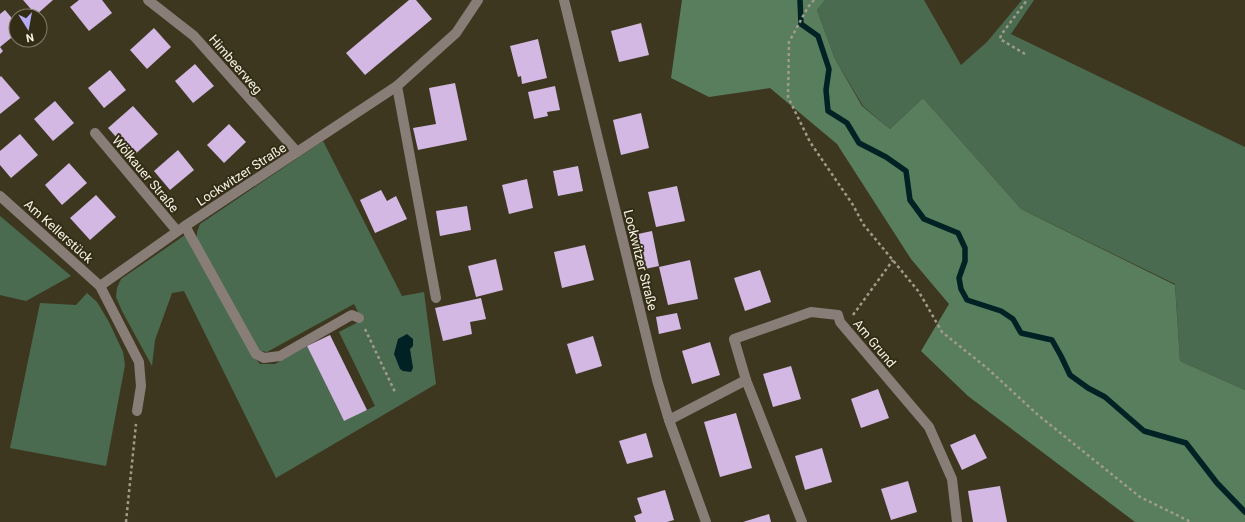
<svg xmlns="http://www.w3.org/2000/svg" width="1245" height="522" viewBox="0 0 1245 522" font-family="Roboto,sans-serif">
	<rect width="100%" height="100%" fill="#3e3720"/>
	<g fill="#4b6b50">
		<path d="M 825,0 L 924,0 L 961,65 L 987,42 L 1022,0 L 1034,0 L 1011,34 L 1245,147 L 1245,390 L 1180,361 L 1175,284 L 1021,209 L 923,98 L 890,129 L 863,106 L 835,59 L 817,10 Z"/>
		<path d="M 323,141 L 402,296 L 424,292 L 436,384 L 276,478 L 184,291 L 172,293 L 155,340 L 152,366 L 122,311 L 116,297 L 117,288 L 121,279 L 185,235 L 251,353 L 260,364 L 275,364 L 307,346 L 344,421 L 375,406 L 339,332 L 362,320 L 354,304 L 267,352 L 256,350 L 197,241 L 197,232 L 200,224 Z"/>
		<path d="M 0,216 L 71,276 L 26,301 L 0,295 Z"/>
		<path d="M 87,293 L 97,302 L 109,322 L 123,352 L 125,365 L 106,466 L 10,448 L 40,303 L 76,305 Z"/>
	</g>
	<path fill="#587e5d" d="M 682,0 L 825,0 L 817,10 L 835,59 L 862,106 L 890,129 L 923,98 L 1021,209 L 1175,285 L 1180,361 L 1245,390 L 1245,522 L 1135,522 L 968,396 L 921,351 L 949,304 L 911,259 L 837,144 L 770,88 L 709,97 L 671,78 Z"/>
	<path fill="#002224" d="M 407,334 L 413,339 L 413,346 L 410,349 L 413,368 L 411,372 L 403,371 L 400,369 L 394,354 L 398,339 Z"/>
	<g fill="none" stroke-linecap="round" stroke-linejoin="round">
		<path stroke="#002224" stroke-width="5.5" d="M 800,0 L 801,24 L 818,36 L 829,69 L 826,90 L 828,111 L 847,123 L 859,143 L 886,157 L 906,171 L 910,200 L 924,219 L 958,233 L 965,248 L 965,261 L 959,278 L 961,289 L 967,300 L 1001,311 L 1013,319 L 1021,333 L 1052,340 L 1061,356 L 1070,375 L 1088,388 L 1105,397 L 1144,431 L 1186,443 L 1217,483 L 1245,512"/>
	</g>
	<g fill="#d2b8e3">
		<path d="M 23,0 L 53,0 L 36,15 Z"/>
		<path d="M 79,0 L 102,0 L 112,13 L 89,31 L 70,7 Z"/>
		<path d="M 409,0 L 416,0 L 432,19 L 365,75 L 346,53 Z"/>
		<path d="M 5,10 L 16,23 L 16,34 L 0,47 L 3,51 L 0,54 L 0,14 Z"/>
		<path d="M 641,23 L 649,55 L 619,62 L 611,31 Z"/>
		<path d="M 154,28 L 171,47 L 147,69 L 130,50 Z"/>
		<path d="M 538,39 L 547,78 L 522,84 L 521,76 L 518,77 L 510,46 Z"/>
		<path d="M 195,64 L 214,86 L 193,103 L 175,81 Z"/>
		<path d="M 110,70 L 126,90 L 104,108 L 88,88 Z"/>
		<path d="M 1,76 L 20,98 L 0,114 L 0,77 Z"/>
		<path d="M 455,83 L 467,140 L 418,150 L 413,128 L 436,124 L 429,88 Z"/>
		<path d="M 555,86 L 560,110 L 547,112 L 548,116 L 534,119 L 528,92 Z"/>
		<path d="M 55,101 L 74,123 L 53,141 L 34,119 Z"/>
		<path d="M 133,106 L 158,134 L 133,156 L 108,128 Z"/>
		<path d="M 641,113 L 649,148 L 621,155 L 613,120 Z"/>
		<path d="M 229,124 L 246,142 L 224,163 L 207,145 Z"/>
		<path d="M 20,134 L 38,155 L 11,178 L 0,165 L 0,151 Z"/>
		<path d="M 178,150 L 194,170 L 170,190 L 154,171 Z"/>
		<path d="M 69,163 L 87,183 L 62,205 L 45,185 Z"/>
		<path d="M 578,166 L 583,191 L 558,196 L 553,171 Z"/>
		<path d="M 527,179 L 533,208 L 509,214 L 502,185 Z"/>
		<path d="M 677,186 L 685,221 L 656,227 L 648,192 Z"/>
		<path d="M 381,190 L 387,201 L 396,196 L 407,219 L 375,233 L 360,200 Z"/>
		<path d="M 96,195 L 116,217 L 90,240 L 70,218 Z"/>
		<path d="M 467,206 L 471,230 L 440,236 L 436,211 Z"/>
		<path d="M 652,231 L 659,266 L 645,269 L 638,234 Z"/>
		<path d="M 585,245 L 594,280 L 562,288 L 554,252 Z"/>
		<path d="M 496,259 L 503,290 L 476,297 L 468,266 Z"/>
		<path d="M 690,260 L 698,299 L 668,305 L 659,267 Z"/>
		<path d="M 760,270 L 771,302 L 745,311 L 734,278 Z"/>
		<path d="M 481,298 L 486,319 L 470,322 L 472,334 L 443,341 L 435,308 Z"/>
		<path d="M 677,313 L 681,329 L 659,334 L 656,317 Z"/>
		<path d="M 330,335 L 367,410 L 344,421 L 307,346 Z"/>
		<path d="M 593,336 L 602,366 L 576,374 L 567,344 Z"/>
		<path d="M 710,342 L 720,375 L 692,384 L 682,351 Z"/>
		<path d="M 791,366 L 801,399 L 773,407 L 763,374 Z"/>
		<path d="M 878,389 L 889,418 L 861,428 L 851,399 Z"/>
		<path d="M 736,413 L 752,468 L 720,477 L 704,422 Z"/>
		<path d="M 646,433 L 653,457 L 627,464 L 619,441 Z"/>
		<path d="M 975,434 L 987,458 L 962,470 L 950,445 Z"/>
		<path d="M 822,448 L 832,482 L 805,490 L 795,456 Z"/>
		<path d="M 908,481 L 917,512 L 891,520 L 881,489 Z"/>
		<path d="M 1000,486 L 1007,522 L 973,522 L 968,491 Z"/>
		<path d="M 665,490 L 674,520 L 667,522 L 636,522 L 634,516 L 642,513 L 637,498 Z"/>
		<path d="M 769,514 L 771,522 L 743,522 Z"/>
	</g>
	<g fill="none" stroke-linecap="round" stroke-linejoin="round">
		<g stroke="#a19b89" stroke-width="2.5" stroke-dasharray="3 3" stroke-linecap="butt">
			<path d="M 814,0 L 808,7 L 789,42 L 788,97 L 810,142 L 853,205 L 863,224 L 919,292 L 942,332 L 987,368 L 1038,415 L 1140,497 L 1191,522"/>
			<path d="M 1025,54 L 1000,39 L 1001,35 L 1027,0"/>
			<path d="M 853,315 L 893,260"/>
			<path d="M 365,329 L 395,392"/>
			<path d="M 126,522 L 136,424"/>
		</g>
		<g stroke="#897d78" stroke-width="10">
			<path d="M 148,0 L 194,36 L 297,152"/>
			<path d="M 564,0 L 657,380 L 669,420 L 706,522"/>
			<path d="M 397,86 L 436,298"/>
			<path d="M 95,133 L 177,231"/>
			<path d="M 0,196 L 100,286 L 139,362 L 141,386 L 137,411"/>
			<path d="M 185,226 L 256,354 L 264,358 L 280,356 L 348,317 L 352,315 L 359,318"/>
			<path d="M 100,286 L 185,226 L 397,86 L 456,33 L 478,0"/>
			<path d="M 669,420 L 746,380"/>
			<path d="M 802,522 L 746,380 L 734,339 L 811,312 L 838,315 L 840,322 L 929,427 L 952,479 L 957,522"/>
		</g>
	</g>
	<g text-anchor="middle" stroke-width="4" stroke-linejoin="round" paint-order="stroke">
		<g font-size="13" fill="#f7f3e5" stroke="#332d16">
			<text transform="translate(236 64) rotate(49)" y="5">Himbeerweg</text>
			<text transform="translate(146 174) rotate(50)" y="5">Wölkauer Straße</text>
			<text transform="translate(241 174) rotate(-33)" y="5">Lockwitzer Straße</text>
			<text transform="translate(59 231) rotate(42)" y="5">Am Kellerstück</text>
			<text transform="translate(641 260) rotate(76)" y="5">Lockwitzer Straße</text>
			<text transform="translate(875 343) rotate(50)" y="5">Am Grund</text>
		</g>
	</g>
	<g transform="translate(28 28) rotate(169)"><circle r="19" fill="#332d16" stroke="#817c69"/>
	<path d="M0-3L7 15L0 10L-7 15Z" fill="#b5acf8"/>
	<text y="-6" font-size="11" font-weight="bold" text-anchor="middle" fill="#f7f3e5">N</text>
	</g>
</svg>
